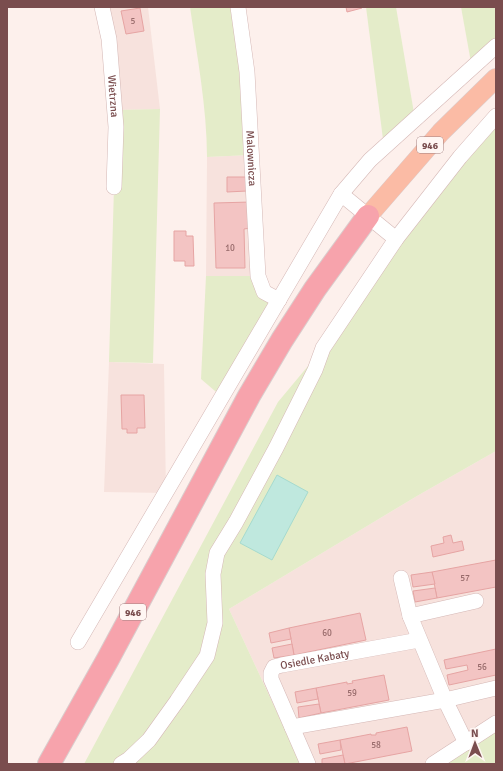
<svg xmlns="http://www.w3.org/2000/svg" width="503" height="771" viewBox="0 0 503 771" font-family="Signika,sans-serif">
	<rect width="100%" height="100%" fill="#fdf0ec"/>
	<g fill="#f7e2dd">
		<path d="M 102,7 L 148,7 L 160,109 L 115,110 Z"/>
		<path d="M 251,155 L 258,276 L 206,276 L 207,157 Z"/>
		<path d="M 109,362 L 164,364 L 166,493 L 104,492 Z"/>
		<path d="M 496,451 L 496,719 L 433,764 L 301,764 L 229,609 L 417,496 Z"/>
	</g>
	<g fill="#e4ecc9">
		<path d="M 190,7 L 238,7 L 251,155 L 207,157 C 207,108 197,56 190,7 Z"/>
		<path d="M 366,7 L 396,7 L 415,119 L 384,147 Z"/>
		<path d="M 461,7 L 496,7 L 496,46 L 472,68 Z"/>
		<path d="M 160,109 L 153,363 L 109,362 L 114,187 L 115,110 Z"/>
		<path d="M 496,116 L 496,451 L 417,496 L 229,609 L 301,764 L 84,764 L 278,402 L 323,348 Z"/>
		<path d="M 206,276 L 258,276 L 279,300 L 222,397 L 201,379 Z"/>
		<path d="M 496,724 L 496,764 L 433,764 Z"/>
	</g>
	<path fill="#bfe8de" stroke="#a5dace" d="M 277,475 L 308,492 L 272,560 L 240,543 Z"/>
	<g fill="#f3c4c3" stroke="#e6a4a3">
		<path d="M 346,7 L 362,7 L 362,8 L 347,12 Z"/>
		<path d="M 140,8 L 144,31 L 126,34 L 121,11 Z"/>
		<path d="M 227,177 L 246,177 L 247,191 L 227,192 Z"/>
		<path d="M 251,202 L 251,228 L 244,229 L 245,268 L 216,268 L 214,203 Z"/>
		<path d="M 174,231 L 186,231 L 186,236 L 193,236 L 194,266 L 185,266 L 185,261 L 174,261 Z"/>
		<path d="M 121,395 L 144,395 L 145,428 L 137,428 L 137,433 L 127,433 L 127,429 L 122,429 Z"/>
		<path d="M 451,535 L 453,543 L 462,541 L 464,550 L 433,557 L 431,546 L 444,543 L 443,537 Z"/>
		<path d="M 496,560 L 496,587 L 437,598 L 432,572 Z"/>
		<path d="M 432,572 L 435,584 L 413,587 L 411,575 Z"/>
		<path d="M 435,588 L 437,598 L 415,602 L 413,591 Z"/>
		<path d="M 360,613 L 366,640 L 294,655 L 289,628 Z"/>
		<path d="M 289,628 L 291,639 L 271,643 L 269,633 Z"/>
		<path d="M 292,644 L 294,655 L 274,658 L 272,648 Z"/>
		<path d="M 496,649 L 496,675 L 449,685 L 447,675 L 468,670 L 467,665 L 446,669 L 444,660 Z"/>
		<path d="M 384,675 L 389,700 L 321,713 L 316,688 L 347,682 L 347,684 L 353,683 L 352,681 Z"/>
		<path d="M 316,688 L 318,699 L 297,703 L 295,692 Z"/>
		<path d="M 319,704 L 321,713 L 299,718 L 298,707 Z"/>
		<path d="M 407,727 L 412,751 L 345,764 L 340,740 L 371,734 L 371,735 L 376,735 L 376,733 Z"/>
		<path d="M 340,740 L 341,750 L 320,754 L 318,744 Z"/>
		<path d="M 343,755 L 345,764 L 322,764 L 322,759 Z"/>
	</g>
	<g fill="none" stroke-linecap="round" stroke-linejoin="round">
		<defs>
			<g id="minor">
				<path id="s1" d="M 102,7 L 109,39 L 116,127 L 114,187"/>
				<path id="s2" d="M 238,7 L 247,72 L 258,276 L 264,292 L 279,300"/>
				<path d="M 341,194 L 396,239"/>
				<path d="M 401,578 L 410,616 L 445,700 L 466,743"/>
				<path d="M 410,616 L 476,601"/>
				<path d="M 78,642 L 341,194 L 370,160 L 496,46"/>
				<path d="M 292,727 L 445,700 L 496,688"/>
				<path d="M 121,764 L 129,759 L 149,740 L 177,701 L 207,656 L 215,623 L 213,574 L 217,553 L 236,522 L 276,448 L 315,370 L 323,348 L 396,239 L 460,157 L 496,116"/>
				<path id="s3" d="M 308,764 L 271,679 L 271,673 L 274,667 L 282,665 L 419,640"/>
				<path d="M 433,764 L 496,723"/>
			</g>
			<path id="major" d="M 368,216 L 441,132 L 496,78"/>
			<path id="highway" d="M 49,764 L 108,659 L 249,396 L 282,340 L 315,289 L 368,216"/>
		</defs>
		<use href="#minor" stroke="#d5b8b6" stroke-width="16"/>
		<use href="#major" stroke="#dacdcd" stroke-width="20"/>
		<use href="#highway" stroke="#dacdcd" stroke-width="24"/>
		<use href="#minor" stroke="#fff" stroke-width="15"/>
		<use href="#major" stroke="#fbbba5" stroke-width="19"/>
		<use href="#highway" stroke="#f7a3ac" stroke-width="22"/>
	</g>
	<g text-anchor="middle" stroke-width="4" stroke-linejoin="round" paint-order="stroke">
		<g font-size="9" fill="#986b6b">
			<text x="133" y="24">5</text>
			<text x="230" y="251">10</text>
			<text x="465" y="581">57</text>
			<text x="327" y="636">60</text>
			<text x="482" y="670">56</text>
			<text x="352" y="696">59</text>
			<text x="376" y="748">58</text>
		</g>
		<g fill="#fff6f3" stroke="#a28080" stroke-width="1">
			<rect x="417" y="137" width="26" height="16" rx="3"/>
			<rect x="120" y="604" width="26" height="16" rx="3"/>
		</g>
		<g font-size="10" font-weight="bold" fill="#7a4d4e">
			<text x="430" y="149">946</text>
			<text x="133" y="616">946</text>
		</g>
		<g font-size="11" fill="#7a4d4e" stroke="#fff6f3">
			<text dy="4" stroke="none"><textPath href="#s1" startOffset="90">Wietrzna</textPath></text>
			<text dy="4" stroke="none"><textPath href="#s2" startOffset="152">Malownicza</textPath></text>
			<text dy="4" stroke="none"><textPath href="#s3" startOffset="147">Osiedle Kabaty</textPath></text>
		</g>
	</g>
	<rect width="503" height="771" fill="none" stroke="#7a4d4e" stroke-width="16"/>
	<g transform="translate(475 743) rotate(359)" stroke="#fff6f3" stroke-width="3" paint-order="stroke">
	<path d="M0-3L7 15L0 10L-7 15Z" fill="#7a4d4e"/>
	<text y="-6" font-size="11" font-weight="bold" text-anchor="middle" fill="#7a4d4e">N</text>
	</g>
</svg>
